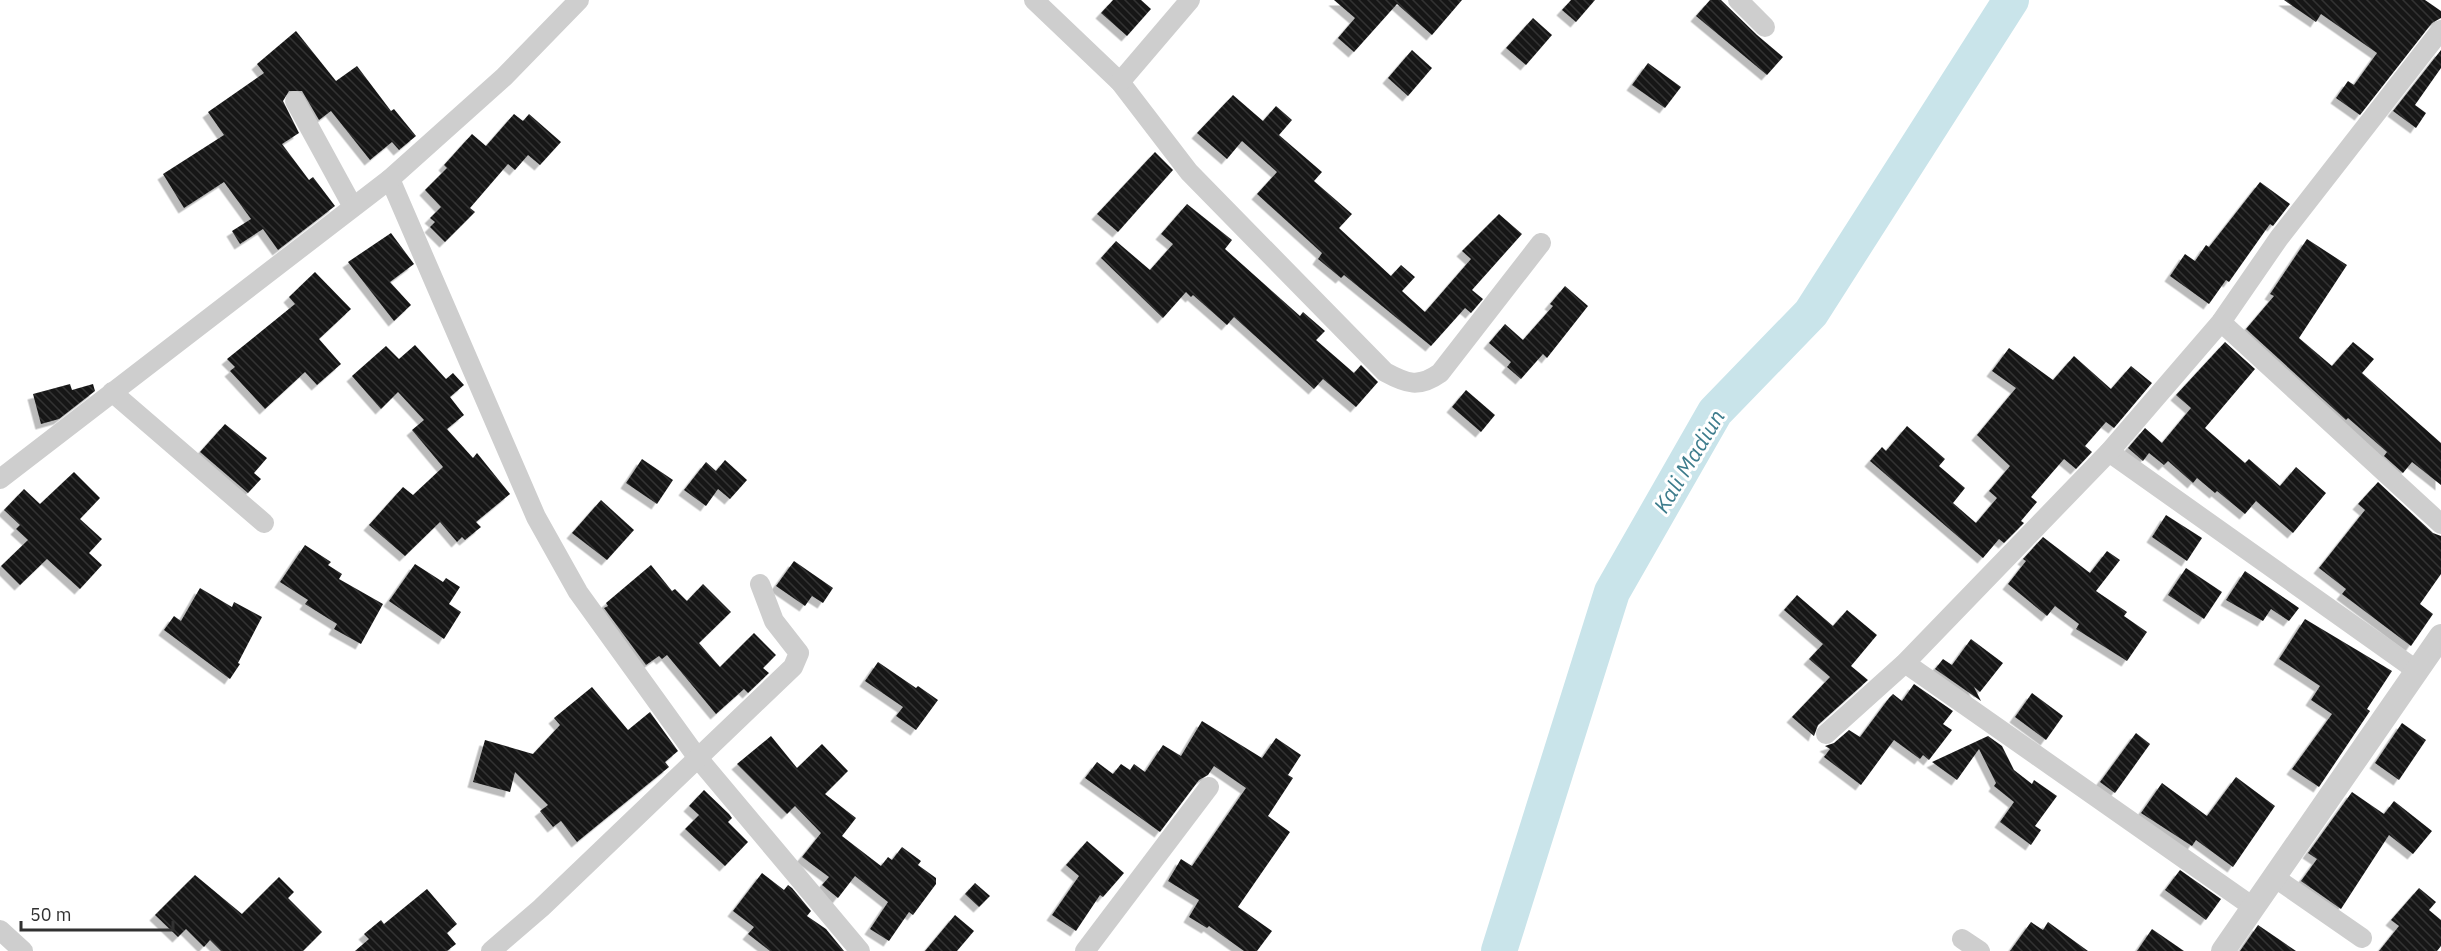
<svg xmlns="http://www.w3.org/2000/svg" width="2441" height="951" viewBox="0 0 2441 951" font-family="'IBM Plex Sans',sans-serif">
	<defs>
		<pattern id="building-back-hatch" width="6" height="6" patternUnits="userSpaceOnUse" patternTransform="scale(1.5)"><rect width="6" height="6" fill="#181818"/><path d="M-1 5l2 2M0 0l6 6M5-1l2 2" fill="none" stroke="#313131"/></pattern>
		<filter id="shadow"><feDropShadow dx="-5.5" dy="5.5" stdDeviation="0" flood-color="#0004"/></filter>
	</defs>
	<rect width="100%" height="100%" fill="#fff"/>
	<g fill="none" stroke-linecap="round" stroke-linejoin="round">
		<path stroke="#c9e4ea" stroke-width="36" d="M 1499,951 L 1612,592 L 1715,412 L 1811,313 L 2011,0"/>
	</g>
	<g fill="url(#building-back-hatch)" filter="url(#shadow)">
		<path d="M 1113,0 L 1141,0 L 1151,9 L 1127,36 L 1101,13 Z"/>
		<path d="M 1334,0 L 1462,0 L 1432,35 L 1397,4 L 1354,52 L 1338,38 L 1355,18 Z"/>
		<path d="M 1571,0 L 1595,0 L 1576,22 L 1562,10 Z"/>
		<path d="M 1710,0 L 1721,0 L 1757,35 L 1783,57 L 1767,75 L 1696,16 Z"/>
		<path d="M 2284,0 L 2425,0 L 2441,11 L 2441,18 L 2432,23 L 2360,115 L 2336,98 L 2348,81 L 2354,85 L 2377,53 L 2321,14 L 2316,22 Z"/>
		<path d="M 1533,18 L 1552,35 L 1526,65 L 1506,48 Z"/>
		<path d="M 296,31 L 336,81 L 357,66 L 391,111 L 394,109 L 416,136 L 399,150 L 392,142 L 370,160 L 331,111 L 319,120 L 302,91 L 289,91 L 283,101 L 299,133 L 282,144 L 309,180 L 313,177 L 335,206 L 278,250 L 263,229 L 240,244 L 232,231 L 251,219 L 224,182 L 184,208 L 163,174 L 224,135 L 208,112 L 264,73 L 257,64 Z"/>
		<path d="M 1412,50 L 1432,68 L 1408,96 L 1388,78 Z"/>
		<path d="M 2441,50 L 2441,68 L 2415,105 L 2426,113 L 2416,128 L 2393,111 Z"/>
		<path d="M 1648,63 L 1681,87 L 1665,108 L 1632,85 Z"/>
		<path d="M 1233,95 L 1263,121 L 1276,106 L 1292,120 L 1279,135 L 1322,172 L 1314,181 L 1352,214 L 1339,228 L 1391,276 L 1401,265 L 1415,277 L 1402,291 L 1425,312 L 1471,259 L 1462,251 L 1499,214 L 1522,234 L 1472,290 L 1483,299 L 1471,313 L 1465,308 L 1431,346 L 1344,275 L 1341,278 L 1318,259 L 1322,253 L 1257,194 L 1277,172 L 1242,141 L 1227,159 L 1197,133 Z"/>
		<path d="M 514,114 L 523,121 L 529,114 L 561,142 L 540,165 L 528,155 L 515,170 L 508,164 L 470,208 L 475,212 L 445,242 L 430,227 L 435,222 L 430,218 L 441,207 L 425,190 L 447,168 L 444,165 L 472,134 L 486,146 Z"/>
		<path d="M 1155,152 L 1173,170 L 1118,232 L 1097,214 Z"/>
		<path d="M 2260,182 L 2290,204 L 2273,226 L 2270,224 L 2229,282 L 2226,280 L 2209,304 L 2170,276 L 2185,254 L 2195,261 L 2206,245 L 2209,247 Z"/>
		<path d="M 1187,204 L 1232,240 L 1225,249 L 1300,316 L 1303,312 L 1325,331 L 1316,340 L 1354,373 L 1361,365 L 1378,382 L 1356,407 L 1323,379 L 1314,389 L 1234,317 L 1227,325 L 1193,295 L 1191,297 L 1186,292 L 1163,318 L 1101,258 L 1116,241 L 1150,270 L 1173,244 L 1161,234 Z"/>
		<path d="M 391,233 L 414,264 L 390,282 L 411,305 L 394,321 L 348,262 Z"/>
		<path d="M 2307,239 L 2347,265 L 2299,338 L 2332,366 L 2353,342 L 2374,359 L 2362,373 L 2441,443 L 2441,485 L 2412,462 L 2403,473 L 2384,456 L 2387,452 L 2348,418 L 2346,420 L 2246,329 L 2274,296 L 2270,294 Z"/>
		<path d="M 315,272 L 351,309 L 319,339 L 341,364 L 317,385 L 305,372 L 265,409 L 230,371 L 235,367 L 227,359 L 295,304 L 289,297 Z"/>
		<path d="M 1565,286 L 1588,306 L 1547,358 L 1543,354 L 1521,379 L 1507,367 L 1511,362 L 1489,343 L 1505,324 L 1523,340 L 1553,306 L 1550,304 Z"/>
		<path d="M 2225,342 L 2255,369 L 2205,428 L 2245,463 L 2249,459 L 2280,486 L 2296,467 L 2326,493 L 2293,533 L 2256,501 L 2245,514 L 2217,491 L 2215,493 L 2197,478 L 2193,483 L 2168,461 L 2164,465 L 2149,453 L 2143,461 L 2128,448 L 2145,428 L 2162,443 L 2191,408 L 2176,395 Z"/>
		<path d="M 415,345 L 446,379 L 453,373 L 464,385 L 450,397 L 464,415 L 447,429 L 473,458 L 477,453 L 510,494 L 476,522 L 481,527 L 465,540 L 462,537 L 457,542 L 440,522 L 405,556 L 369,525 L 403,487 L 413,495 L 443,467 L 412,430 L 424,420 L 398,392 L 381,409 L 352,376 L 386,346 L 399,359 Z"/>
		<path d="M 2009,348 L 2053,380 L 2074,356 L 2111,389 L 2131,366 L 2152,383 L 2114,428 L 2106,422 L 2085,446 L 2092,452 L 2076,469 L 2064,459 L 2031,497 L 2037,502 L 2021,521 L 2024,523 L 2004,543 L 1999,539 L 1983,558 L 1870,461 L 1882,447 L 1886,451 L 1907,426 L 1945,459 L 1939,466 L 1965,488 L 1953,503 L 1976,523 L 1997,498 L 1989,491 L 2010,466 L 1977,435 L 2016,388 L 1992,371 Z"/>
		<path d="M 70,384 L 72,390 L 93,384 L 95,391 L 59,419 L 41,424 L 33,394 Z"/>
		<path d="M 1466,390 L 1495,415 L 1481,432 L 1452,407 Z"/>
		<path d="M 225,424 L 267,458 L 254,473 L 261,479 L 248,493 L 200,452 Z"/>
		<path d="M 642,459 L 673,480 L 657,504 L 626,483 Z"/>
		<path d="M 725,460 L 747,480 L 730,499 L 718,489 L 706,506 L 684,490 L 706,462 L 716,471 Z"/>
		<path d="M 74,472 L 100,498 L 80,519 L 102,539 L 89,553 L 102,565 L 80,589 L 47,559 L 20,585 L 1,566 L 28,540 L 16,529 L 20,525 L 4,510 L 24,489 L 40,504 Z"/>
		<path d="M 2378,482 L 2433,533 L 2441,536 L 2441,574 L 2420,604 L 2433,614 L 2411,646 L 2342,594 L 2346,589 L 2319,568 L 2365,510 L 2358,504 Z"/>
		<path d="M 601,500 L 634,530 L 607,560 L 572,533 Z"/>
		<path d="M 2166,515 L 2202,538 L 2187,561 L 2152,537 Z"/>
		<path d="M 2043,537 L 2090,573 L 2107,551 L 2120,560 L 2096,591 L 2127,612 L 2124,616 L 2147,632 L 2127,661 L 2076,629 L 2079,624 L 2055,606 L 2047,616 L 2008,584 L 2026,561 L 2023,559 Z"/>
		<path d="M 305,545 L 331,562 L 328,565 L 342,574 L 339,579 L 383,604 L 361,644 L 334,629 L 337,624 L 305,604 L 308,600 L 280,582 Z"/>
		<path d="M 794,561 L 833,588 L 823,603 L 812,596 L 805,606 L 776,586 Z"/>
		<path d="M 415,564 L 443,582 L 446,578 L 460,587 L 449,604 L 461,612 L 444,639 L 389,601 Z"/>
		<path d="M 651,565 L 672,591 L 675,589 L 687,601 L 703,584 L 731,612 L 699,643 L 720,667 L 754,633 L 776,655 L 763,668 L 769,673 L 748,693 L 744,689 L 716,714 L 667,655 L 662,659 L 659,656 L 646,665 L 604,608 L 608,606 L 606,603 Z"/>
		<path d="M 2186,568 L 2222,592 L 2204,619 L 2168,595 Z"/>
		<path d="M 2245,571 L 2299,608 L 2289,621 L 2271,609 L 2263,621 L 2226,600 Z"/>
		<path d="M 200,588 L 232,607 L 234,602 L 262,617 L 238,663 L 240,664 L 230,679 L 164,630 L 174,616 L 181,621 Z"/>
		<path d="M 1797,595 L 1833,626 L 1847,610 L 1877,635 L 1851,666 L 1868,680 L 1818,725 L 1814,736 L 1792,717 L 1830,677 L 1809,659 L 1823,644 L 1784,610 Z"/>
		<path d="M 2305,619 L 2392,671 L 2367,709 L 2370,711 L 2319,787 L 2292,769 L 2332,714 L 2311,700 L 2320,686 L 2279,659 Z"/>
		<path d="M 1971,639 L 2003,663 L 1980,692 L 1974,687 L 1981,701 L 1935,669 L 1943,659 L 1952,665 Z"/>
		<path d="M 878,662 L 916,688 L 918,686 L 938,700 L 916,730 L 896,716 L 903,707 L 865,681 Z"/>
		<path d="M 1914,684 L 1953,711 L 1943,724 L 1952,730 L 1929,760 L 1923,755 L 1920,759 L 1894,740 L 1861,785 L 1824,757 L 1830,749 L 1825,746 L 1834,743 L 1849,730 L 1860,737 L 1889,698 L 1893,694 L 1902,701 Z"/>
		<path d="M 592,687 L 628,730 L 650,712 L 678,751 L 665,762 L 669,767 L 577,842 L 561,821 L 553,827 L 540,811 L 548,805 L 515,772 L 510,792 L 473,782 L 485,740 L 533,754 L 560,725 L 554,718 Z"/>
		<path d="M 2032,693 L 2063,716 L 2046,740 L 2015,717 Z"/>
		<path d="M 1202,721 L 1262,758 L 1276,738 L 1301,755 L 1288,775 L 1293,778 L 1268,816 L 1290,832 L 1238,907 L 1272,931 L 1257,951 L 1244,951 L 1209,926 L 1207,928 L 1189,917 L 1199,900 L 1168,881 L 1181,859 L 1192,866 L 1246,788 L 1214,766 L 1208,775 L 1199,780 L 1160,832 L 1085,778 L 1097,762 L 1113,774 L 1121,764 L 1130,770 L 1134,764 L 1145,772 L 1163,745 L 1181,756 Z"/>
		<path d="M 2402,723 L 2426,740 L 2399,780 L 2375,763 Z"/>
		<path d="M 2136,733 L 2150,744 L 2115,793 L 2100,782 Z"/>
		<path d="M 771,736 L 797,768 L 822,744 L 848,771 L 825,794 L 856,818 L 842,836 L 881,866 L 888,857 L 892,860 L 902,847 L 921,861 L 918,865 L 936,878 L 936,884 L 913,915 L 909,912 L 889,941 L 870,929 L 888,902 L 855,876 L 838,898 L 822,885 L 829,877 L 802,857 L 821,833 L 795,806 L 787,814 L 737,764 Z"/>
		<path d="M 1988,736 L 2002,746 L 2014,770 L 2032,784 L 2034,780 L 2057,796 L 2035,826 L 2041,830 L 2031,845 L 2000,822 L 2014,802 L 1994,786 L 1996,783 L 1979,749 L 1957,780 L 1932,762 Z"/>
		<path d="M 2236,777 L 2275,806 L 2233,867 L 2196,840 L 2192,846 L 2141,813 L 2162,783 L 2207,816 Z"/>
		<path d="M 704,790 L 729,814 L 732,818 L 728,822 L 748,842 L 725,866 L 685,829 L 699,815 L 689,806 Z"/>
		<path d="M 2352,792 L 2384,814 L 2394,801 L 2432,831 L 2413,854 L 2389,835 L 2341,909 L 2301,881 L 2317,859 L 2308,853 Z"/>
		<path d="M 1087,841 L 1124,873 L 1103,897 L 1100,895 L 1076,931 L 1052,915 L 1079,876 L 1066,865 Z"/>
		<path d="M 2180,870 L 2221,899 L 2206,920 L 2165,890 Z"/>
		<path d="M 762,873 L 784,890 L 788,885 L 792,888 L 811,911 L 807,916 L 826,929 L 844,951 L 770,951 L 748,934 L 754,927 L 733,911 Z"/>
		<path d="M 195,875 L 242,914 L 279,877 L 294,892 L 288,898 L 322,932 L 303,951 L 221,951 L 210,940 L 204,947 L 186,929 L 178,937 L 155,915 Z"/>
		<path d="M 975,883 L 990,896 L 979,907 L 965,894 Z"/>
		<path d="M 2419,888 L 2436,902 L 2429,910 L 2441,920 L 2441,946 L 2437,951 L 2379,951 L 2399,926 L 2391,920 Z"/>
		<path d="M 427,889 L 457,924 L 447,933 L 456,944 L 447,951 L 355,951 L 369,939 L 364,934 L 381,920 L 384,924 Z"/>
		<path d="M 955,915 L 974,931 L 957,951 L 925,951 Z"/>
		<path d="M 2031,922 L 2043,930 L 2048,922 L 2088,951 L 2010,951 Z"/>
		<path d="M 2258,925 L 2296,951 L 2240,951 Z"/>
		<path d="M 2152,929 L 2184,951 L 2137,951 Z"/>
	</g>
	<g fill="none" stroke-linecap="round" stroke-linejoin="round">
		<g stroke="#cecece" stroke-width="20">
			<path d="M 1034,0 L 1120,82 L 1189,172 L 1385,372 C 1407,384 1419,388 1440,373 L 1541,243"/>
			<path d="M 1738,0 L 1765,27"/>
			<path d="M 1120,82 L 1190,0"/>
			<path d="M 295,101 L 353,207"/>
			<path d="M 390,179 L 536,517 L 578,592 L 697,757 L 860,951"/>
			<path d="M 2221,322 L 2441,524"/>
			<path d="M 112,392 L 264,523"/>
			<path d="M 2109,452 L 2416,670"/>
			<path d="M 0,479 L 390,179 L 504,77 L 579,0"/>
			<path d="M 1905,663 L 2253,907"/>
			<path d="M 1826,734 L 1905,663 L 2109,452 L 2221,322 L 2279,238 L 2441,30"/>
			<path d="M 2274,877 L 2362,938"/>
			<path d="M 0,930 L 23,951"/>
			<path d="M 1962,939 L 1980,951"/>
			<path d="M 491,951 L 541,908 L 793,667 L 799,653 L 774,621 L 760,584"/>
			<path d="M 1085,951 L 1209,787"/>
		</g>
		<path stroke="#cecece" stroke-width="24" d="M 2223,951 L 2441,636"/>
	</g>
	<g text-anchor="middle" stroke-width="6" stroke-linejoin="round" paint-order="stroke">
		<g font-size="22" font-style="italic" fill="#3d7c8c" stroke="#fff">
			<text transform="translate(1689 461) rotate(-59)" y="8">Kali Madiun</text>
		</g>
	</g>
	<path d="M21 921v9h152v-9" fill="none" stroke="#313131" stroke-width="3"/>
	<text x="30" y="921" font-size="18" fill="#313131" stroke="#ffffff" stroke-width="4.5" paint-order="stroke">50 m</text>
</svg>
